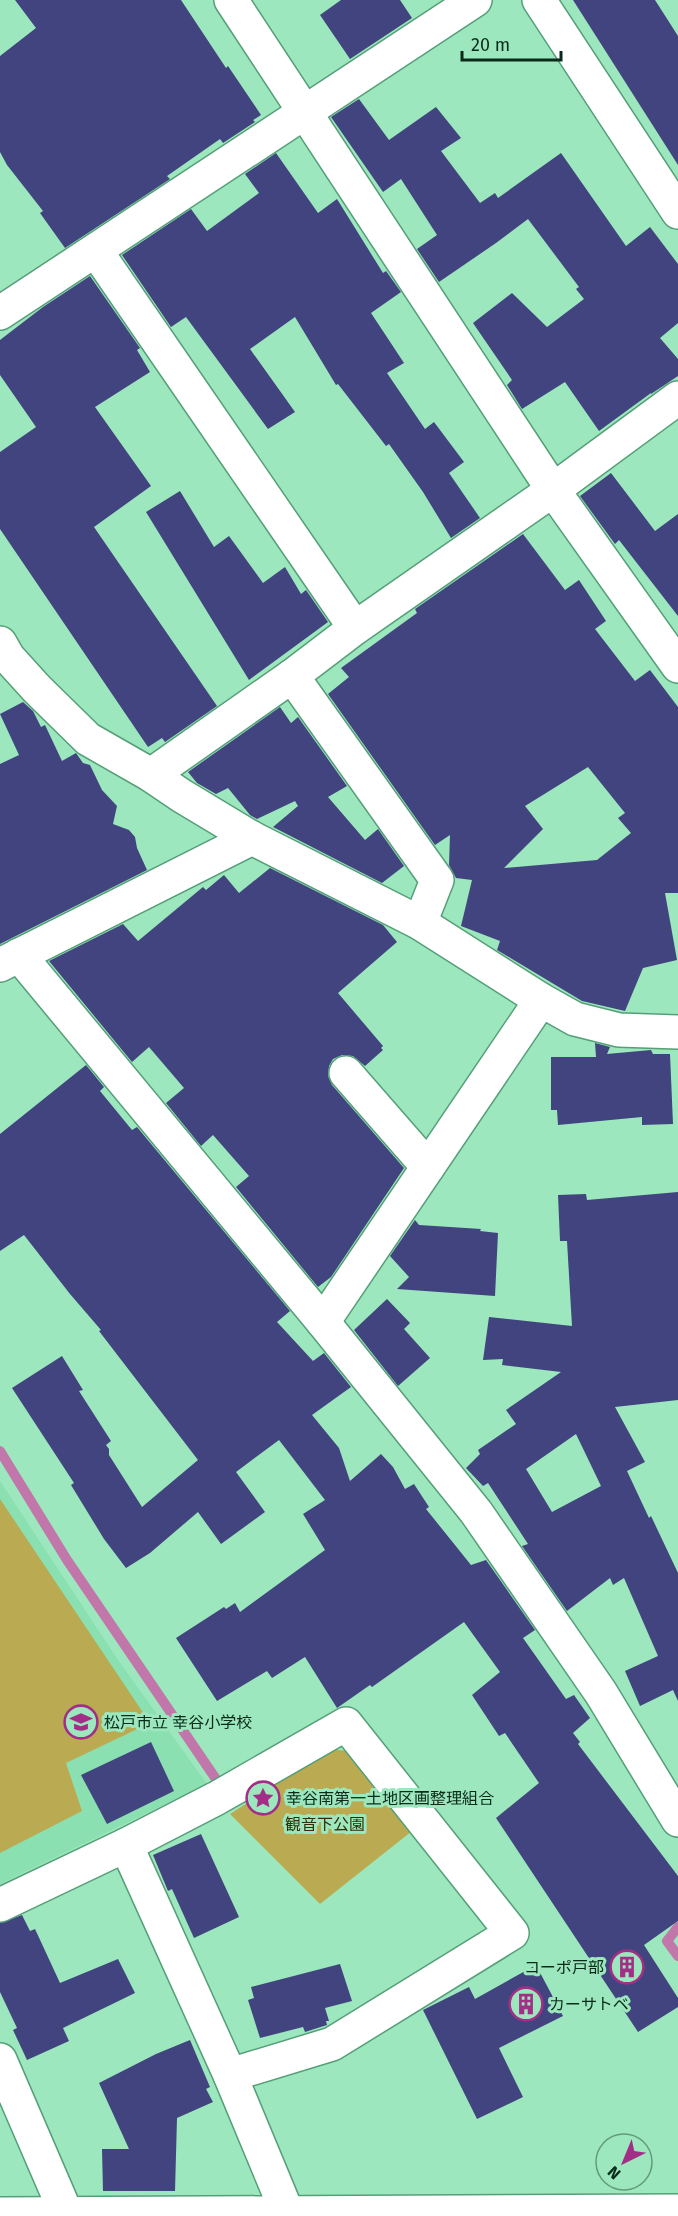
<svg xmlns="http://www.w3.org/2000/svg" width="678" height="2216" viewBox="0 0 678 2216" font-family="'Fira Sans','Noto Sans JP',sans-serif">
	<rect width="100%" height="100%" fill="#9ce7bd"/>
	<path fill="#8be0b2" d="M 0,1481 L 118,1660 L 207,1784 L 0,1884 Z"/>
	<g fill="#baaa51">
		<path d="M 0,1499 L 150,1723 L 66,1763 L 82,1811 L 0,1853 Z"/>
		<path d="M 331,1749 L 347,1751 L 412,1831 L 320,1904 L 230,1814 Z"/>
	</g>
	<g fill="none" stroke-linecap="round" stroke-linejoin="round">
		<g stroke="#c177aa" stroke-width="10">
			<path d="M 0,1451 L 67,1560 L 218,1782"/>
			<path d="M 678,1927 L 667,1941 L 678,1956"/>
		</g>
	</g>
	<g fill="#41447e" fill-rule="evenodd">
		<path d="M 15,0 L 181,0 L 226,68 L 228,66 L 261,115 L 253,120 L 255,122 L 223,143 L 220,139 L 167,176 L 170,179 L 65,248 L 40,213 L 43,211 L 7,165 L 0,152 L 0,56 L 36,28 Z"/>
		<path d="M 341,0 L 400,0 L 412,18 L 350,59 L 320,15 Z"/>
		<path d="M 573,0 L 655,0 L 678,36 L 678,165 Z"/>
		<path d="M 359,99 L 389,140 L 436,107 L 461,138 L 441,151 L 480,203 L 495,193 L 498,198 L 561,153 L 626,246 L 650,227 L 678,264 L 678,323 L 660,338 L 678,359 L 678,376 L 651,394 L 651,393 L 599,431 L 565,382 L 522,409 L 507,385 L 512,380 L 473,323 L 512,293 L 547,327 L 584,299 L 576,289 L 579,287 L 528,219 L 496,243 L 439,282 L 417,249 L 437,235 L 401,179 L 383,192 L 331,117 Z"/>
		<path d="M 276,153 L 318,213 L 337,199 L 383,273 L 386,271 L 401,292 L 371,313 L 404,363 L 387,373 L 425,429 L 434,422 L 464,462 L 449,473 L 480,518 L 451,538 L 423,492 L 389,444 L 386,446 L 338,384 L 336,385 L 295,317 L 250,349 L 295,412 L 268,429 L 186,317 L 171,327 L 122,255 L 191,209 L 207,231 L 259,193 L 245,174 Z"/>
		<path d="M 90,276 L 140,348 L 137,350 L 150,372 L 95,407 L 151,486 L 94,527 L 217,706 L 165,742 L 162,738 L 148,747 L 0,529 L 0,452 L 36,427 L 0,375 L 0,340 L 43,307 Z"/>
		<path d="M 611,473 L 655,531 L 678,514 L 678,616 L 619,540 L 615,544 L 580,496 Z"/>
		<path d="M 180,491 L 214,547 L 229,536 L 263,583 L 285,567 L 301,594 L 306,590 L 328,622 L 249,680 L 146,512 Z"/>
		<path d="M 523,534 L 565,590 L 579,580 L 606,621 L 595,629 L 635,681 L 650,670 L 678,707 L 678,893 L 665,893 L 677,960 L 643,968 L 625,1011 L 582,1001 L 497,950 L 500,941 L 461,926 L 472,880 L 456,878 L 449,865 L 450,835 L 435,845 L 328,694 L 349,677 L 341,668 L 417,613 L 415,609 ZM 588,767 L 625,813 L 618,818 L 631,833 L 597,860 L 504,868 L 543,829 L 525,806 Z"/>
		<path d="M 23,702 L 33,711 L 41,727 L 45,725 L 62,761 L 76,753 L 83,763 L 90,765 L 102,790 L 117,806 L 113,824 L 129,830 L 135,837 L 137,848 L 147,870 L 0,944 L 0,764 L 19,755 L 0,714 Z"/>
		<path d="M 280,707 L 291,723 L 298,717 L 347,786 L 328,797 L 365,840 L 378,829 L 404,866 L 382,883 L 273,827 L 298,806 L 295,801 L 257,819 L 250,815 L 228,788 L 216,794 L 197,783 L 188,772 Z"/>
		<path d="M 270,868 L 383,925 L 397,942 L 338,993 L 383,1046 L 381,1048 L 383,1050 L 365,1066 L 353,1056 L 342,1055 L 333,1059 L 329,1066 L 328,1076 L 332,1085 L 404,1168 L 331,1277 L 318,1287 L 236,1187 L 249,1176 L 213,1135 L 201,1146 L 166,1103 L 184,1088 L 149,1047 L 132,1062 L 49,961 L 123,924 L 138,941 L 203,887 L 206,890 L 224,875 L 239,893 Z"/>
		<path d="M 595,1043 L 610,1047 L 607,1054 L 651,1050 L 653,1054 L 670,1054 L 673,1124 L 642,1125 L 642,1117 L 558,1125 L 557,1110 L 551,1110 L 551,1057 L 596,1057 Z"/>
		<path d="M 86,1065 L 104,1087 L 100,1091 L 132,1130 L 137,1127 L 290,1311 L 277,1322 L 313,1361 L 324,1353 L 351,1387 L 312,1415 L 339,1448 L 350,1481 L 381,1454 L 393,1467 L 405,1489 L 414,1484 L 429,1507 L 426,1509 L 471,1565 L 486,1560 L 535,1630 L 523,1638 L 566,1699 L 574,1695 L 590,1718 L 573,1733 L 580,1742 L 578,1744 L 678,1876 L 678,1921 L 644,1945 L 678,1998 L 678,2007 L 638,2032 L 496,1818 L 539,1783 L 505,1733 L 499,1736 L 472,1695 L 500,1672 L 464,1622 L 372,1687 L 370,1685 L 337,1708 L 305,1657 L 272,1678 L 267,1671 L 217,1701 L 176,1638 L 224,1607 L 226,1609 L 235,1603 L 240,1612 L 325,1550 L 303,1514 L 325,1500 L 279,1440 L 236,1472 L 265,1512 L 221,1544 L 198,1512 L 150,1553 L 126,1568 L 104,1539 L 71,1485 L 74,1483 L 12,1388 L 62,1356 L 83,1390 L 79,1391 L 111,1441 L 106,1445 L 109,1449 L 109,1455 L 142,1507 L 198,1460 L 99,1331 L 101,1330 L 70,1294 L 24,1235 L 0,1251 L 0,1134 Z"/>
		<path d="M 678,1192 L 678,1400 L 615,1407 L 645,1462 L 627,1471 L 649,1518 L 651,1516 L 678,1573 L 678,1701 L 673,1690 L 640,1706 L 625,1671 L 658,1656 L 624,1578 L 613,1585 L 610,1578 L 567,1611 L 522,1546 L 528,1544 L 488,1483 L 483,1486 L 466,1468 L 480,1454 L 478,1450 L 516,1424 L 506,1410 L 561,1372 L 502,1365 L 503,1359 L 483,1360 L 489,1317 L 572,1326 L 567,1241 L 560,1241 L 558,1195 L 586,1194 L 587,1200 ZM 576,1434 L 601,1486 L 552,1512 L 526,1469 Z"/>
		<path d="M 415,1220 L 419,1225 L 481,1229 L 480,1231 L 498,1233 L 495,1296 L 397,1289 L 409,1277 L 390,1256 Z"/>
		<path d="M 387,1299 L 410,1323 L 404,1329 L 430,1358 L 398,1386 L 354,1330 Z"/>
		<path d="M 151,1742 L 174,1791 L 107,1824 L 81,1775 Z"/>
		<path d="M 201,1834 L 239,1917 L 194,1938 L 172,1889 L 168,1891 L 153,1855 Z"/>
		<path d="M 22,1915 L 30,1931 L 35,1929 L 60,1983 L 118,1959 L 135,1993 L 63,2028 L 69,2041 L 27,2060 L 13,2030 L 17,2028 L 0,1992 L 0,1923 Z"/>
		<path d="M 340,1964 L 352,2001 L 325,2008 L 329,2021 L 326,2021 L 327,2025 L 305,2032 L 303,2027 L 260,2038 L 248,2000 L 254,1998 L 251,1987 Z"/>
		<path d="M 536,1965 L 563,2016 L 499,2048 L 523,2097 L 477,2119 L 423,2010 L 469,1987 L 475,1999 Z"/>
		<path d="M 190,2040 L 210,2087 L 206,2089 L 213,2102 L 177,2118 L 175,2191 L 103,2191 L 102,2149 L 129,2149 L 99,2083 L 156,2054 Z"/>
	</g>
	<g fill="none" stroke-linecap="round" stroke-linejoin="round">
		<defs>
			<g id="street">
				<path d="M 231,0 L 553,490 L 678,666"/>
				<path d="M 539,0 L 678,212"/>
				<path d="M 96,251 L 355,628"/>
				<path d="M 0,313 L 475,0"/>
				<path d="M 0,643 L 8,657 L 37,689 L 88,739 L 151,775 L 182,796 L 252,838 L 420,923 L 541,1000 L 575,1019 L 619,1030 L 678,1032"/>
				<path d="M 292,676 L 437,880 L 420,923"/>
				<path d="M 151,775 L 292,676 L 355,628 L 553,490 L 678,398"/>
				<path d="M 19,955 L 323,1322 L 476,1512 L 601,1693 L 678,1820"/>
				<path d="M 0,965 L 252,838"/>
				<path d="M 346,1073 L 428,1167"/>
				<path d="M 323,1322 L 541,1000"/>
				<path d="M 126,1845 L 230,2075 L 287,2212"/>
				<path d="M 0,1905 L 126,1845 L 217,1798 L 346,1724 L 512,1933 L 332,2044 L 230,2075"/>
				<path d="M 0,2060 L 66,2213"/>
			</g>
			<path id="secondary" d="M 0,2214 L 678,2211"/>
		</defs>
		<use href="#street" stroke="#559f78" stroke-width="36"/>
		<use href="#secondary" stroke="#559f78" stroke-width="36"/>
		<use href="#street" stroke="#fff" stroke-width="33"/>
		<use href="#secondary" stroke="#fff" stroke-width="33"/>
	</g>
	<defs>
		<symbol id="school-ring" viewBox="-11 -11 22 22"><circle r="9.5" fill="#9ce7bd" stroke="#a32e87" stroke-width="1.5"/><path d="M0-5L7-2L0 1L-7-2ZM-4 1L0 2.5L4 1V4Q0 6-4 4Z" fill="#a32e87"/></symbol>
		<symbol id="sight-ring" viewBox="-11 -11 22 22"><circle r="9.5" fill="#9ce7bd" stroke="#a32e87" stroke-width="1.5"/><path d="M0-6L1.8-2.2L6-1.7L2.9 1.2L3.7 5.4L0 3.3L-3.7 5.4L-2.9 1.2L-6-1.7L-1.8-2.2Z" fill="#a32e87"/></symbol>
		<symbol id="building-ring" viewBox="-11 -11 22 22"><circle r="9.5" fill="#9ce7bd" stroke="#a32e87" stroke-width="1.5"/><path d="M-4-6H4V6H1V3H-1V6H-4ZM-2.5-4.3h1.7v1.8h-1.7ZM.8-4.3h1.7v1.8H.8ZM-2.5-1h1.7V.8h-1.7ZM.8-1h1.7V.8H.8Z" fill="#a32e87"/></symbol>
	</defs>
	<g fill-rule="evenodd">
		<use href="#school-ring" x="62" y="1703" width="38" height="38"/>
		<use href="#sight-ring" x="244" y="1779" width="38" height="38"/>
		<use href="#building-ring" x="608" y="1948" width="38" height="38"/>
		<use href="#building-ring" x="507" y="1985" width="38" height="38"/>
	</g>
	<g text-anchor="middle" stroke-width="6" stroke-linejoin="round" paint-order="stroke">
		<g font-size="16" fill="#0a2a1a" stroke="#9ce7bd" text-anchor="start">
			<text x="104" y="1728">松戸市立 幸谷小学校</text>
			<text x="286" y="1804">幸谷南第一土地区画整理組合</text>
			<text x="604" y="1973" text-anchor="end">コーポ戸部</text>
			<text x="549" y="2010">カーサトベ</text>
		</g>
		<g font-size="16" fill="#332c04" stroke="#9ce7bd">
			<text x="325" y="1830">観音下公園</text>
		</g>
	</g>
	<g transform="translate(624 2162) rotate(223)"><circle r="28" fill="#9ce7bd" stroke="#629b7c" stroke-width="1.5"/>
	<path d="M0-4.5L10 22L0 15L-10 22Z" fill="#a32e87"/>
	<text y="-9" font-size="16" font-weight="bold" text-anchor="middle" fill="#0a2a1a">N</text>
	</g>
	<path d="M462 51v9h99v-9" fill="none" stroke="#0a2a1a" stroke-width="3"/>
	<text x="471" y="51" font-size="18" fill="#0a2a1a" stroke="#9ce7bd" stroke-width="4.5" paint-order="stroke">20 m</text>
</svg>
